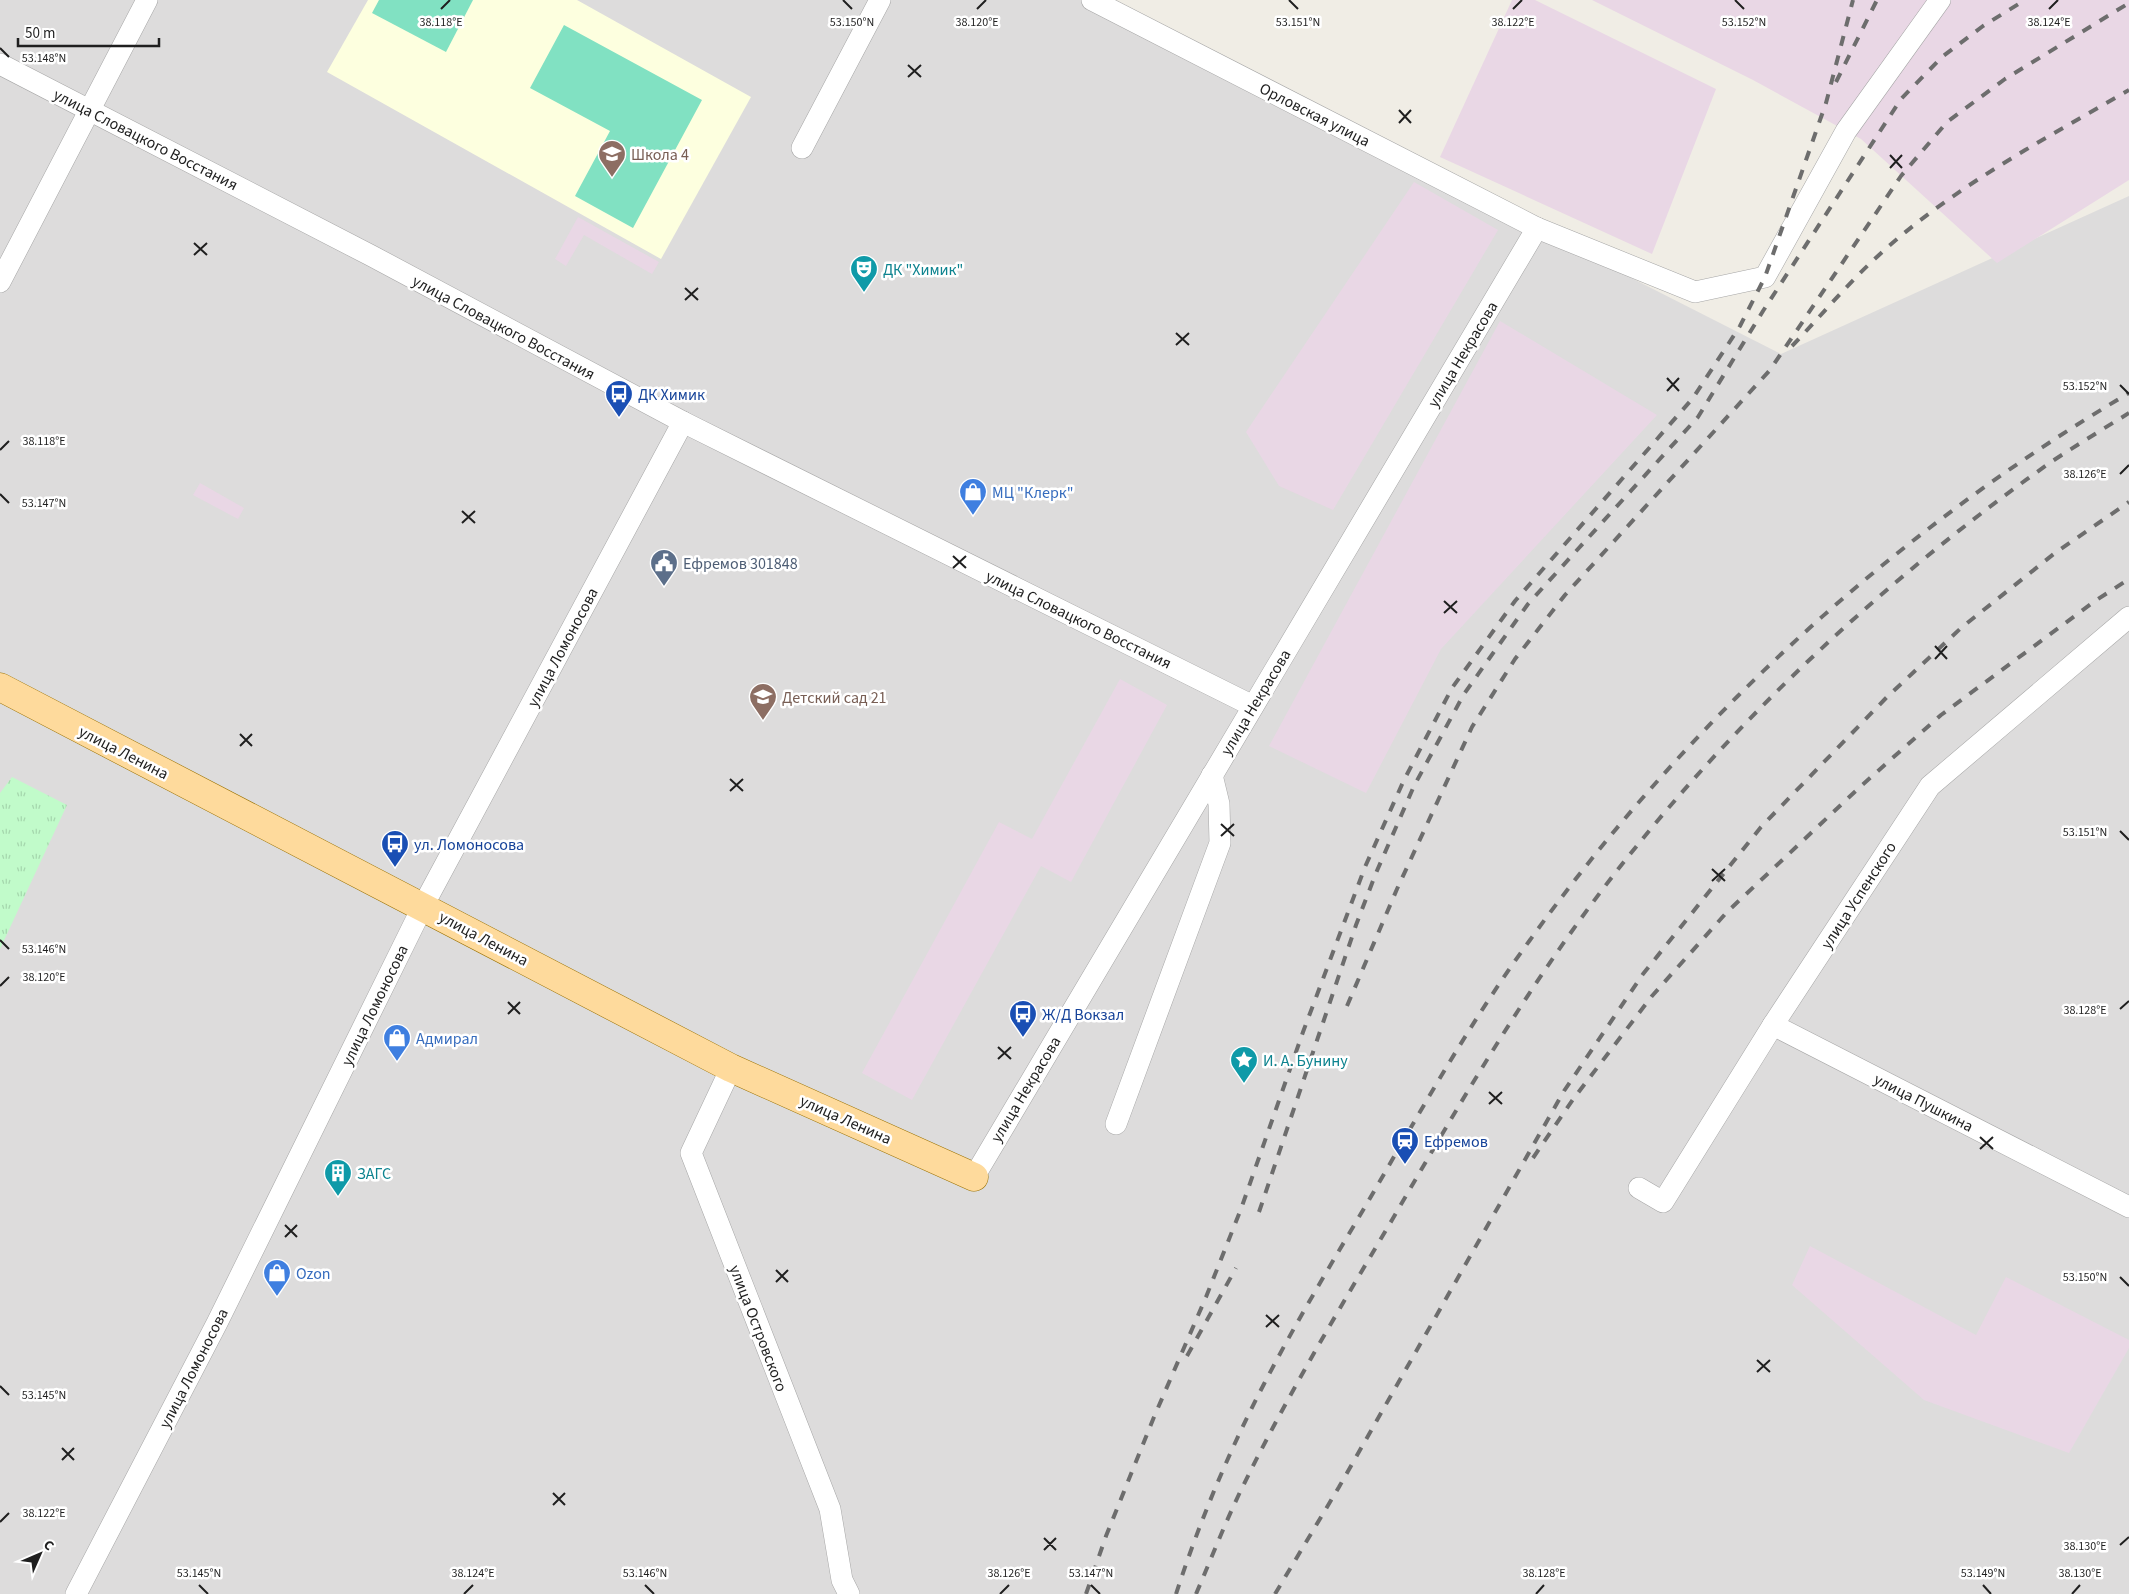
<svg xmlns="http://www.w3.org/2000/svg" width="2129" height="1594" viewBox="0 0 2129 1594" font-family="'Source Sans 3',sans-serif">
	<defs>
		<pattern id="park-tufts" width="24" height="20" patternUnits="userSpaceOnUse" patternTransform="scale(1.25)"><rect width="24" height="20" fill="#c1fbca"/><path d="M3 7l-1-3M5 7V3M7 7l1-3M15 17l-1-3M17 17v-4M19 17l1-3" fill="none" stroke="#a5d7ad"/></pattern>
	</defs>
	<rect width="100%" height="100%" fill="#f0ede5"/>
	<path fill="#dddcdc" d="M 0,0 L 1084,0 L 1781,354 L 2129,196 L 2129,1594 L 0,1594 Z"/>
	<g fill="#e9d7e5">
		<path d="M 1512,0 L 1535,0 L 1716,89 L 1652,254 L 1440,157 Z"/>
		<path d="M 1592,0 L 2129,0 L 2129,180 L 1997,263 L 1861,139 L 1753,80 Z"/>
		<path d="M 1414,182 L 1498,230 L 1333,510 L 1279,486 L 1246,432 Z"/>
		<path d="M 578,217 L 659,262 L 652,274 L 584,235 L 566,266 L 555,259 Z"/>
		<path d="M 1500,321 L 1657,415 L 1441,649 L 1366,793 L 1269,746 Z"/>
		<path d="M 200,483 L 244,508 L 238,519 L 193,495 Z"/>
		<path d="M 1120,679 L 1167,705 L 1071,882 L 1041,866 L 912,1100 L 862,1073 L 999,822 L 1032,839 Z"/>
		<path d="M 1810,1246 L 1976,1335 L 2006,1277 L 2129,1340 L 2129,1348 L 2069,1453 L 1924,1400 L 1792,1285 Z"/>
	</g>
	<path fill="#fdffdf" d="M 368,0 L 577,0 L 751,97 L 661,259 L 327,72 Z"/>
	<path fill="url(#park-tufts)" d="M 12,777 L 67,805 L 0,949 L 0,793 Z"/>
	<g fill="#81e1c2">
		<path d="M 379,0 L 473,0 L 446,52 L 372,13 Z"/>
		<path d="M 564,25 L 702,100 L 633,228 L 575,196 L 610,131 L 530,88 Z"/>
	</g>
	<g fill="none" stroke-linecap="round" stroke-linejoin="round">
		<defs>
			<g id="minor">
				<path d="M 1092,0 L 1537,228 L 1695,292 L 1765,277 L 1846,131 L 1940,0"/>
				<path d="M 0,64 L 370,255 L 683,422 L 1253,706"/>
				<path d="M 802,148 L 880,0"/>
				<path d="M 0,282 L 147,0"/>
				<path d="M 1773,1025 L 2129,1207"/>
				<path d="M 731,1068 L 691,1153 L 830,1509 L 842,1580 L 849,1594"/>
				<path d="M 1116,1124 L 1220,843 L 1219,804 L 1212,775"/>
				<path d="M 974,1177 L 1537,228"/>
				<path d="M 1639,1188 L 1663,1202 L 1773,1025 L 1930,786 L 2129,617"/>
				<path d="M 76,1594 L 217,1323 L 423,906 L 683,422"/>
			</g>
			<path id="major" d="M 0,687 L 731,1068 L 974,1177"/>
		</defs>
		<use href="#minor" stroke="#a6a6a6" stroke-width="22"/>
		<use href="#major" stroke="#9a7100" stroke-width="29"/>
		<use href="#minor" stroke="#fff" stroke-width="21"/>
		<use href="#major" stroke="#feda9c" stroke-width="28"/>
		<g stroke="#6d6d6d" stroke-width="4" stroke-dasharray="10 10" stroke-linecap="butt">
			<path d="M 1836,82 L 1877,0"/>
			<path d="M 1792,346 C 1821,316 1848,283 1879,255 C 1953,187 2043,140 2129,90"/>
			<path d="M 1347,1006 L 1397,889 L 1472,727 L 1515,659 L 1565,595 L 1770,370 L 1901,176 L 1947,122 L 2005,79 L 2129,3"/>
			<path d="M 1533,1158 L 1574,1098 L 1652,996 L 1727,912 L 1861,786 L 1941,715 L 2095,601 L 2129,579"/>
			<path d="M 1259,1212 L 1356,925 L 1376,873 L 1414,786 L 1464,694 L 1528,604 L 1698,417 L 1763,311 L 1901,99 L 1942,57 L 1983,26 L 2025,0"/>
			<path d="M 1187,1356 L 1236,1268"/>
			<path d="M 1086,1594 L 1106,1536 L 1154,1417 L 1206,1297 L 1241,1209 L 1303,1032 L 1365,867 L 1404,780 L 1452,688 L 1515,601 L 1693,398 L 1740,326 L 1765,277 L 1826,103 L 1853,0"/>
			<path d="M 1176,1594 C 1199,1523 1229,1451 1264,1384 C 1296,1322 1333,1261 1369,1200 C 1420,1112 1470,1022 1530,940 C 1689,719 1895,531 2129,393"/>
			<path d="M 1196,1594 C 1211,1559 1225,1523 1242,1488 C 1287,1396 1340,1308 1392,1220 C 1465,1094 1539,967 1631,853 C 1751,704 1894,573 2051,462 C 2077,445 2103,429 2129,413"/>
			<path d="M 1275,1594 L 1339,1487 L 1564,1091 L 1643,974 L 1761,827 L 1886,698 L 1961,628 L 2055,553 L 2129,502"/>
		</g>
	</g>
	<path fill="none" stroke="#1f1f1f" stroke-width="2" d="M 843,0 L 852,9M 1289,0 L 1298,9M 1735,0 L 1744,9M 441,9 L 450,0M 977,9 L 986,0M 1513,9 L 1522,0M 2049,9 L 2058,0M 0,48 L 9,57M 908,65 L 921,77M 908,77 L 921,65M 1399,110 L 1411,123M 1399,123 L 1411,110M 1890,155 L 1902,168M 1890,168 L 1902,155M 194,243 L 207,255M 194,255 L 207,243M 685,288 L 698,300M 685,300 L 698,288M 1176,333 L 1189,345M 1176,345 L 1189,333M 1667,378 L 1679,391M 2120,385 L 2129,394M 1667,391 L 1679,378M 0,450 L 9,441M 2120,474 L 2129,465M 0,494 L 9,503M 462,511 L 475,523M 462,523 L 475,511M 953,556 L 966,568M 953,568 L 966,556M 1444,601 L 1457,613M 1444,613 L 1457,601M 1935,646 L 1947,659M 1935,659 L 1947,646M 240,734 L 252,746M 240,746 L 252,734M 730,779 L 743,791M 730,791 L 743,779M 1221,824 L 1234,836M 2120,831 L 2129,840M 1221,836 L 1234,824M 1712,869 L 1725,881M 1712,881 L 1725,869M 0,940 L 9,949M 0,986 L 9,977M 508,1002 L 520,1014M 2120,1009 L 2129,1001M 508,1014 L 520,1002M 998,1047 L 1011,1059M 998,1059 L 1011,1047M 1489,1092 L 1502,1104M 1489,1104 L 1502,1092M 1980,1137 L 1993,1149M 1980,1149 L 1993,1137M 285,1225 L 297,1237M 285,1237 L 297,1225M 776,1270 L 788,1282M 2120,1277 L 2129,1286M 776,1282 L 788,1270M 1266,1315 L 1279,1327M 1266,1327 L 1279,1315M 1757,1360 L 1770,1372M 1757,1372 L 1770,1360M 0,1386 L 9,1395M 62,1448 L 74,1460M 62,1460 L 74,1448M 553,1493 L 565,1505M 553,1505 L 565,1493M 0,1522 L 9,1513M 1044,1538 L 1056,1550M 2120,1545 L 2129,1537M 1044,1550 L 1056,1538M 199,1585 L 208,1594M 645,1585 L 654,1594M 1091,1585 L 1100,1594M 1983,1585 L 1991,1594M 464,1594 L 473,1585M 1000,1594 L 1009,1585M 1536,1594 L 1544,1585M 2072,1594 L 2080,1585"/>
	<defs>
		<symbol id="school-pin" viewBox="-11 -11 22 30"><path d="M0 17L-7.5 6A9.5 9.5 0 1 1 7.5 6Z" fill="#8d6e63" stroke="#fff"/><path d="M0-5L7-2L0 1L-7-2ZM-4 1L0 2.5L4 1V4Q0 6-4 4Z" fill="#fff"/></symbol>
		<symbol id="theatre-pin" viewBox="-11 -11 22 30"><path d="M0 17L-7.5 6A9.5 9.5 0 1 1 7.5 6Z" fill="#0f9aa8" stroke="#fff"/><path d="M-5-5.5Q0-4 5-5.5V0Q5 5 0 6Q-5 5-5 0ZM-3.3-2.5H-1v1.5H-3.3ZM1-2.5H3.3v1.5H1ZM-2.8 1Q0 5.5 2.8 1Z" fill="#fff"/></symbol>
		<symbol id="bus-pin" viewBox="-11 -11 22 30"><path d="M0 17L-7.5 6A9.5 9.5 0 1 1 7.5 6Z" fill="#1a4fb4" stroke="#fff"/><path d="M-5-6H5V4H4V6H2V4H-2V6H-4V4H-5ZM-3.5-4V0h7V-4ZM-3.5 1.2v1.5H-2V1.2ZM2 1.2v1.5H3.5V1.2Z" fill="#fff"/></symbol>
		<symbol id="shop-pin" viewBox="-11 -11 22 30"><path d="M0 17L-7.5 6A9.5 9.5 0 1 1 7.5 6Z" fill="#3f7fe0" stroke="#fff"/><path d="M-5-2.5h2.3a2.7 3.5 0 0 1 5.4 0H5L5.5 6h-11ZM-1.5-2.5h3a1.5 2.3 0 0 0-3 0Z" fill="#fff"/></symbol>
		<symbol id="civic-pin" viewBox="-11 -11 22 30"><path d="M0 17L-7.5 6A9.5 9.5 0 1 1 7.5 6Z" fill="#5c6f8a" stroke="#fff"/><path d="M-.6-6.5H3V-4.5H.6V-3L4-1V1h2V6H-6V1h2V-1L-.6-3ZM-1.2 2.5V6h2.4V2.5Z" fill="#fff"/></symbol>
		<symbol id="sight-pin" viewBox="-11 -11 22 30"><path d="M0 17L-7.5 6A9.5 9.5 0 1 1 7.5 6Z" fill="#0f9aa8" stroke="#fff"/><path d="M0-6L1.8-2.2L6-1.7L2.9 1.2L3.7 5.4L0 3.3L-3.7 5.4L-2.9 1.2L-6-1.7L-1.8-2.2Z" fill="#fff"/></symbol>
		<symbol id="station-pin" viewBox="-11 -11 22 30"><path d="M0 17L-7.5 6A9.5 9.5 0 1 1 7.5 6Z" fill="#1a4fb4" stroke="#fff"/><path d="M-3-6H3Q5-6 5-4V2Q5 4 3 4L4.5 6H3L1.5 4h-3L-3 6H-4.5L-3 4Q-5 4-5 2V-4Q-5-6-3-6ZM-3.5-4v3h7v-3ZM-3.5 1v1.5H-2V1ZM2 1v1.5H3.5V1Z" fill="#fff"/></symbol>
		<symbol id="building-pin" viewBox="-11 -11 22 30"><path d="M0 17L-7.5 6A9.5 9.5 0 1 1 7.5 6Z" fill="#0f9aa8" stroke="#fff"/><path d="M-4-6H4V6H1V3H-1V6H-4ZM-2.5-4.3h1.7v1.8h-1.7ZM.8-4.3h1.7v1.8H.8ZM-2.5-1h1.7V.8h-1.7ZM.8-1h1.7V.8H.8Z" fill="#fff"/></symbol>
	</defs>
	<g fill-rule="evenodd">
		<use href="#school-pin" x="596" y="138" width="32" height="43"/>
		<use href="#theatre-pin" x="848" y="253" width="32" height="43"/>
		<use href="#bus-pin" x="603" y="378" width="32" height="43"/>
		<use href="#shop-pin" x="957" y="476" width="32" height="43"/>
		<use href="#civic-pin" x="648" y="547" width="32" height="43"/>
		<use href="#school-pin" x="747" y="681" width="32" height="43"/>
		<use href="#bus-pin" x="379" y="828" width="32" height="43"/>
		<use href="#bus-pin" x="1007" y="998" width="32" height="43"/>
		<use href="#shop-pin" x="381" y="1022" width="32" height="43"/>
		<use href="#sight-pin" x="1228" y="1044" width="32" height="43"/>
		<use href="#station-pin" x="1389" y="1125" width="32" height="43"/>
		<use href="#building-pin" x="322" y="1157" width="32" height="43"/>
		<use href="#shop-pin" x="261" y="1257" width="32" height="43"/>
	</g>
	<g text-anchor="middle" stroke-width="5" stroke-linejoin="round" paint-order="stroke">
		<g font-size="16" fill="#1f1f1f" stroke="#fff">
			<text transform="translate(1315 114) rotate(27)" y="6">Орловская улица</text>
			<text transform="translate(146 139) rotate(27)" y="6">улица Словацкого Восстания</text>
			<text transform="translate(504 327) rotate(28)" y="6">улица Словацкого Восстания</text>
			<text transform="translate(1462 354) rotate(-59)" y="6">улица Некрасова</text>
			<text transform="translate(1079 619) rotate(26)" y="6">улица Словацкого Восстания</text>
			<text transform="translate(562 647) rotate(-62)" y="6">улица Ломоносова</text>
			<text transform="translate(1255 702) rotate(-59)" y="6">улица Некрасова</text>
			<text transform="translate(124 752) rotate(27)" y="6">улица Ленина</text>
			<text transform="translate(1858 895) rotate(-57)" y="6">улица Успенского</text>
			<text transform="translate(484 938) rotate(28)" y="6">улица Ленина</text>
			<text transform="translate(374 1005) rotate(-64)" y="6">улица Ломоносова</text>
			<text transform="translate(1025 1089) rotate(-59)" y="6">улица Некрасова</text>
			<text transform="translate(1924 1102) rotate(27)" y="6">улица Пушкина</text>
			<text transform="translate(846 1119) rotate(24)" y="6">улица Ленина</text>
			<text transform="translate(759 1328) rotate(69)" y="6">улица Островского</text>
			<text transform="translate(193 1368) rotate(-63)" y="6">улица Ломоносова</text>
		</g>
		<g font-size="16" fill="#785e54" stroke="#fff" text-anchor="start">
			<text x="631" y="160">Школа 4</text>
			<text x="782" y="703">Детский сад 21</text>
		</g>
		<g font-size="16" fill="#0d838f" stroke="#fff" text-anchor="start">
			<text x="883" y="275">ДК "Химик"</text>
			<text x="1263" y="1066">И. А. Бунину</text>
			<text x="357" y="1179">ЗАГС</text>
		</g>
		<g font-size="16" fill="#164399" stroke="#fff" text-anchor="start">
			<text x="638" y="400">ДК Химик</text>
			<text x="414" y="850">ул. Ломоносова</text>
			<text x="1042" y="1020">Ж/Д Вокзал</text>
			<text x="1424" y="1147">Ефремов</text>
		</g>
		<g font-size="16" fill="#366cbe" stroke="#fff" text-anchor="start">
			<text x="992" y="498">МЦ "Клерк"</text>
			<text x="416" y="1044">Адмирал</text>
			<text x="296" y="1279">Ozon</text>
		</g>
		<g font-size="16" fill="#4e5e75" stroke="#fff" text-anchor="start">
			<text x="683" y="569">Ефремов 301848</text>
		</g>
	</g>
	<g font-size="12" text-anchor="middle" fill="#1f1f1f" stroke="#fff" stroke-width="5" stroke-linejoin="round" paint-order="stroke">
		<text x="441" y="26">38.118°E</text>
		<text x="852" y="26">53.150°N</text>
		<text x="977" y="26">38.120°E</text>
		<text x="1298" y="26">53.151°N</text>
		<text x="1513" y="26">38.122°E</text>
		<text x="1744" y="26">53.152°N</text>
		<text x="2049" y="26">38.124°E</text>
		<text x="44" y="62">53.148°N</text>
		<text x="2085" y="390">53.152°N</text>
		<text x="44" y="445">38.118°E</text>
		<text x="2085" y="478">38.126°E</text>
		<text x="44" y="507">53.147°N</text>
		<text x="2085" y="836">53.151°N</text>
		<text x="44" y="953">53.146°N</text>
		<text x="44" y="981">38.120°E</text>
		<text x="2085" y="1014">38.128°E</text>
		<text x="2085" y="1281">53.150°N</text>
		<text x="44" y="1399">53.145°N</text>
		<text x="44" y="1517">38.122°E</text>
		<text x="2085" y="1550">38.130°E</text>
		<text x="199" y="1577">53.145°N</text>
		<text x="473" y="1577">38.124°E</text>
		<text x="645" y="1577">53.146°N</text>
		<text x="1009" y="1577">38.126°E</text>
		<text x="1091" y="1577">53.147°N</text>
		<text x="1544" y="1577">38.128°E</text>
		<text x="1983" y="1577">53.149°N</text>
		<text x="2080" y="1577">38.130°E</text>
	</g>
	<g transform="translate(40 1554) rotate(45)" stroke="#ffffff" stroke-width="4" paint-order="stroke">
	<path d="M0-4L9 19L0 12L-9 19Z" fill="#1f1f1f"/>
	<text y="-8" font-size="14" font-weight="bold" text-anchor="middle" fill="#1f1f1f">С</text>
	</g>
	<path d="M18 38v8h141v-8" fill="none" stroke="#1f1f1f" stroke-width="2.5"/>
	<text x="25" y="38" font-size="15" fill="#1f1f1f" stroke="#ffffff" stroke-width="4" paint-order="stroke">50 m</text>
</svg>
